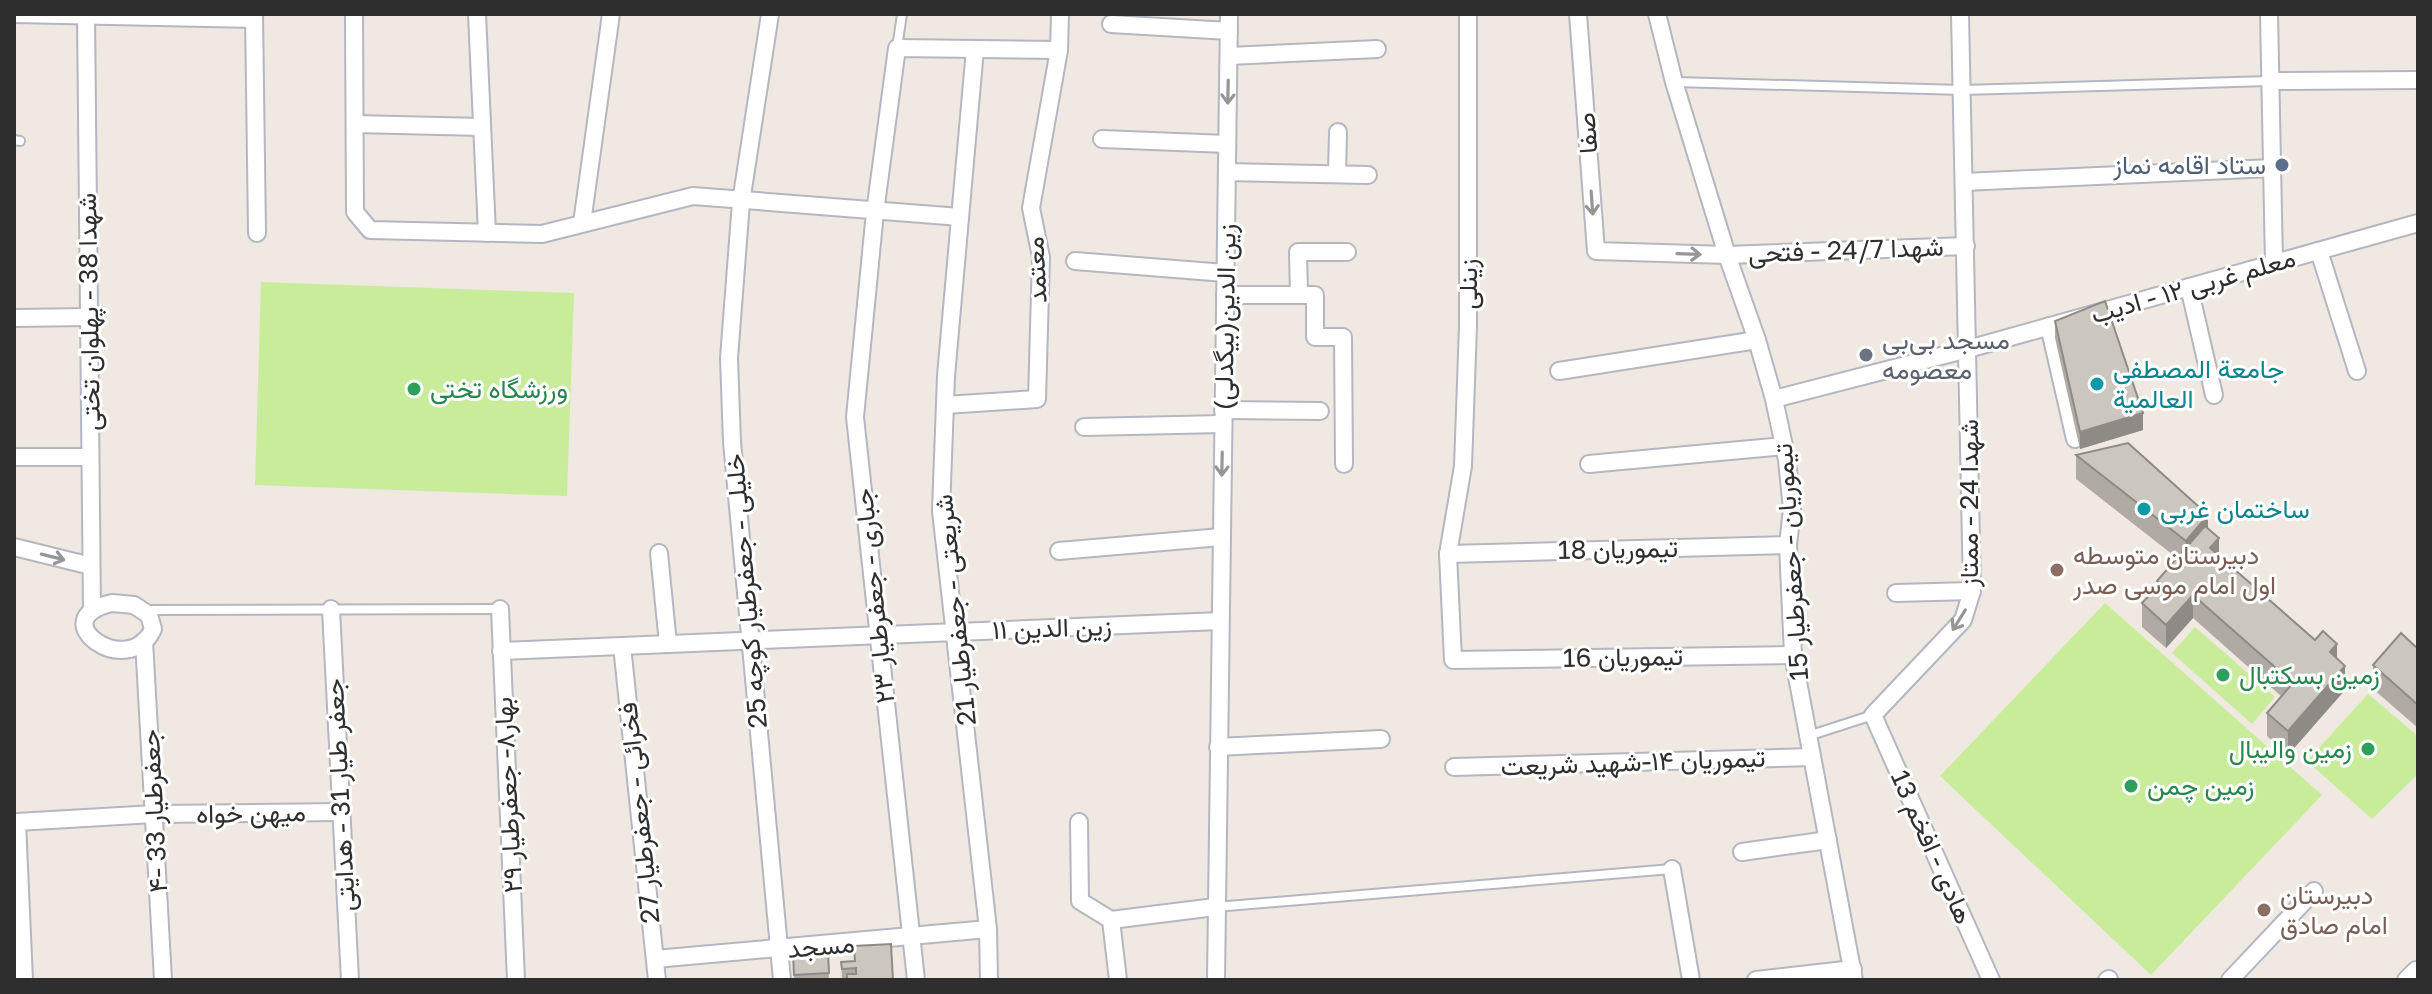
<svg xmlns="http://www.w3.org/2000/svg" width="2432" height="994" viewBox="0 0 2432 994" font-family="'Golos Text',Vazirmatn,sans-serif">
	<rect width="100%" height="100%" fill="#efe9e1"/>
	<g fill="#c9ec9a">
		<path d="M 261,282 L 574,293 L 567,496 L 255,485 Z"/>
		<path d="M 2105,603 L 2322,795 L 2151,975 L 1940,776 Z"/>
		<path d="M 2195,627 L 2275,697 L 2252,724 L 2172,653 Z"/>
		<path d="M 2368,694 L 2418,736 L 2418,774 L 2372,819 L 2307,761 Z"/>
	</g>
	<g fill="none" stroke-linecap="round" stroke-linejoin="round">
		<defs>
			<g id="service">
				<path d="M 897,48 L 902,14"/>
				<path d="M 1675,82 L 1962,90 L 2269,81"/>
				<path d="M 14,140 L 20,141"/>
				<path d="M 145,610 L 500,609"/>
				<path d="M 1808,736 L 1873,715"/>
				<path d="M 1216,907 L 1672,869"/>
			</g>
			<g id="minor">
				<path d="M 14,14 L 254,19"/>
				<path d="M 86,14 L 92,610"/>
				<path d="M 254,14 L 257,233"/>
				<path d="M 354,14 L 355,212 L 370,230 L 542,234 L 693,196 L 960,217"/>
				<path d="M 477,14 L 487,233"/>
				<path d="M 770,14 L 741,202 L 729,358 L 732,442 L 782,980"/>
				<path d="M 1468,14 L 1468,326 L 1463,466 L 1448,554 L 1453,660 L 1793,655"/>
				<path d="M 1578,14 L 1596,251 L 1727,255 L 1966,246"/>
				<path d="M 1657,14 L 1674,82 L 1727,255 L 1757,340 L 1774,399 L 1787,460 L 1792,509 L 1788,545 L 1793,655 L 1854,980"/>
				<path d="M 1960,14 L 1972,591 L 1963,620 L 1873,715 L 1991,980"/>
				<path d="M 2269,14 L 2274,263"/>
				<path d="M 1111,24 L 1229,31"/>
				<path d="M 975,49 L 946,376 L 941,511 L 988,929 L 989,980"/>
				<path d="M 1229,56 L 1377,49"/>
				<path d="M 2270,81 L 2418,80"/>
				<path d="M 355,124 L 482,127"/>
				<path d="M 1102,139 L 1227,144"/>
				<path d="M 1227,172 L 1368,175"/>
				<path d="M 1337,174 L 1338,132"/>
				<path d="M 1964,182 L 2272,168"/>
				<path d="M 582,223 L 611,14"/>
				<path d="M 2319,251 L 2357,371"/>
				<path d="M 1075,261 L 1225,273"/>
				<path d="M 2189,287 L 2214,395"/>
				<path d="M 1225,295 L 1315,295 L 1315,337 L 1343,337 L 1344,464"/>
				<path d="M 1299,295 L 1298,252 L 1347,252"/>
				<path d="M 14,318 L 89,317"/>
				<path d="M 2049,326 L 2075,439"/>
				<path d="M 1559,371 L 1757,340"/>
				<path d="M 1774,399 L 1968,349 L 2418,223"/>
				<path d="M 945,405 L 1037,399 L 1041,257 L 1031,208 L 1059,50 L 1060,14"/>
				<path d="M 1223,410 L 1320,411"/>
				<path d="M 1084,427 L 1223,424"/>
				<path d="M 14,457 L 90,457"/>
				<path d="M 1589,464 L 1784,446"/>
				<path d="M 14,547 L 91,566"/>
				<path d="M 1059,551 L 1221,537"/>
				<path d="M 659,553 L 668,644"/>
				<path d="M 1448,554 L 1788,545"/>
				<path d="M 1896,593 L 1972,591"/>
				<path d="M 112,603 L 134,605 L 149,615 L 153,629 C 129,682 40,619 112,603 Z"/>
				<path d="M 331,609 L 350,980"/>
				<path d="M 500,609 L 516,980"/>
				<path d="M 144,641 L 163,980"/>
				<path d="M 622,646 L 657,980"/>
				<path d="M 501,651 L 1220,621"/>
				<path d="M 1218,747 L 1381,739"/>
				<path d="M 1454,767 L 1812,757"/>
				<path d="M 1079,822 L 1080,901 L 1111,920 L 1215,907"/>
				<path d="M 1742,852 L 1828,840"/>
				<path d="M 1672,869 L 1691,980"/>
				<path d="M 1111,920 L 1118,980"/>
				<path d="M 655,959 L 988,929"/>
				<path d="M 24,980 L 17,822 L 154,814 L 341,812"/>
				<path d="M 916,980 L 855,417 L 875,212 L 897,48 L 1059,50"/>
				<path d="M 1216,980 L 1229,14"/>
				<path d="M 1756,980 L 1853,969"/>
				<path d="M 2107,980 L 2109,979"/>
				<path d="M 2230,980 L 2314,891"/>
				<path d="M 2406,980 L 2416,970"/>
			</g>
		</defs>
		<use href="#service" stroke="#b4b7c1" stroke-width="12"/>
		<use href="#minor" stroke="#b4b7c1" stroke-width="20"/>
		<use href="#service" stroke="#fff" stroke-width="8"/>
		<use href="#minor" stroke="#fff" stroke-width="16"/>
	</g>
	<g fill="#afaba4">
		<path d="M 2055,321 L 2143,430 L 2080,449 L 2055,338 Z"/>
		<path d="M 2076,455 L 2208,528 L 2219,555 L 2337,659 L 2345,690 L 2288,755 L 2267,736 L 2267,713 L 2281,696 L 2193,618 L 2166,648 L 2142,627 L 2142,603 L 2157,587 L 2157,581 L 2177,558 L 2076,479 Z"/>
		<path d="M 2418,649 L 2418,728 L 2373,689 L 2373,665 Z"/>
		<path d="M 854,946 L 893,980 L 842,980 L 841,962 L 854,961 Z"/>
		<path d="M 828,952 L 829,980 L 794,980 L 793,954 Z"/>
	</g>
	<g fill="#8e8b86">
		<path d="M 2143,413 L 2143,430 L 2080,449 L 2080,432 Z"/>
		<path d="M 2208,515 L 2208,539 L 2186,565 L 2186,541 Z"/>
		<path d="M 2219,538 L 2219,561 L 2210,548 Z"/>
		<path d="M 2193,595 L 2193,618 L 2166,648 L 2166,625 Z"/>
		<path d="M 2337,644 L 2337,667 L 2330,652 Z"/>
		<path d="M 2345,666 L 2345,690 L 2288,755 L 2288,731 Z"/>
	</g>
	<g fill="#cbc7bf" stroke="#8e8b86" stroke-width="2">
		<path d="M 2105,301 L 2143,413 L 2080,432 L 2055,321 Z"/>
		<path d="M 2128,443 L 2208,515 L 2186,541 L 2076,455 Z"/>
		<path d="M 2205,526 L 2219,538 L 2210,548 L 2315,640 L 2323,631 L 2337,644 L 2330,652 L 2345,666 L 2288,731 L 2267,713 L 2293,683 L 2193,595 L 2166,625 L 2142,603 L 2160,584 L 2157,581 Z"/>
		<path d="M 2401,633 L 2418,649 L 2418,705 L 2373,665 Z"/>
		<path d="M 891,944 L 893,980 L 847,980 L 847,974 L 856,974 L 856,968 L 842,969 L 841,962 L 855,961 L 854,946 Z"/>
		<path d="M 828,952 L 829,973 L 794,975 L 793,954 Z"/>
	</g>
	<defs><path id="oneway-shaft" d="M-6 0H5M1.5-3L5.5 0L1.5 3" fill="none" stroke-width="1.6" stroke-linecap="round" stroke-linejoin="round" transform="scale(2)"/></defs>
	<g stroke="#969696">
		<use href="#oneway-shaft" transform="translate(1228 92) rotate(91)"/>
		<use href="#oneway-shaft" transform="translate(1592 203) rotate(86)"/>
		<use href="#oneway-shaft" transform="translate(1689 254) rotate(2)"/>
		<use href="#oneway-shaft" transform="translate(1222 464) rotate(91)"/>
		<use href="#oneway-shaft" transform="translate(53 557) rotate(14)"/>
		<use href="#oneway-shaft" transform="translate(1959 620) rotate(122)"/>
	</g>
	<circle fill="#5c6f8a" stroke="#fff" stroke-width="3" cx="2282" cy="165" r="8"/>
	<circle fill="#6b7280" stroke="#fff" stroke-width="3" cx="1866" cy="355" r="8"/>
	<g fill="#0f9aa8" stroke="#fff" stroke-width="3">
		<circle cx="2097" cy="384" r="8"/>
		<circle cx="2144" cy="509" r="8"/>
	</g>
	<g fill="#2e9e5b" stroke="#fff" stroke-width="3">
		<circle cx="414" cy="389" r="8"/>
		<circle cx="2223" cy="675" r="8"/>
		<circle cx="2368" cy="749" r="8"/>
		<circle cx="2131" cy="786" r="8"/>
	</g>
	<g fill="#8d6e63" stroke="#fff" stroke-width="3">
		<circle cx="2057" cy="570" r="8"/>
		<circle cx="2264" cy="910" r="8"/>
	</g>
	<g text-anchor="middle" stroke-width="6" stroke-linejoin="round" paint-order="stroke">
		<g font-size="26" fill="#2e2e2e" stroke="#fff">
			<text transform="translate(1587 133) rotate(-94)" y="9">صفا</text>
			<text transform="translate(1846 250) rotate(-2)" y="9">شهدا 24/7 - فتحی</text>
			<text transform="translate(1036 270) rotate(-93)" y="9">معتمد</text>
			<text transform="translate(1468 284) rotate(-90)" y="9">زینلی</text>
			<text transform="translate(2193 286) rotate(-16)" y="9">معلم غربی ۱۲ - ادیب</text>
			<text transform="translate(89 312) rotate(-91)" y="9">شهدا 38 - پهلوان تختی</text>
			<text transform="translate(1225 317) rotate(-89)" y="9">زین الدین(بیگدلی)</text>
			<text transform="translate(1969 503) rotate(-90)" y="9">شهدا 24 - ممتاز</text>
			<text transform="translate(1618 549) rotate(-1)" y="9">تیموریان 18</text>
			<text transform="translate(1791 562) rotate(-94)" y="9">تیموریان - جعفرطیار 15</text>
			<text transform="translate(746 591) rotate(-95)" y="9">خلیلی - جعفرطیار کوچه 25</text>
			<text transform="translate(874 596) rotate(-96)" y="9">جباری - جعفرطیار ۲۳</text>
			<text transform="translate(955 610) rotate(-96)" y="9">شریعتی - جعفرطیار 21</text>
			<text transform="translate(1052 628) rotate(-2)" y="9">زین الدین ۱۱</text>
			<text transform="translate(1623 657) rotate(-1)" y="9">تیموریان 16</text>
			<text transform="translate(1633 762) rotate(-2)" y="9">تیموریان ۱۴-شهید شریعت</text>
			<text transform="translate(340 795) rotate(-93)" y="9">جعفر طیار 31 - هدایتی</text>
			<text transform="translate(508 795) rotate(-93)" y="9">بهار۸- جعفرطیار ۲۹</text>
			<text transform="translate(154 811) rotate(-93)" y="9">۴- جعفرطیار 33</text>
			<text transform="translate(251 813) rotate(-1)" y="9">میهن خواه</text>
			<text transform="translate(639 813) rotate(-96)" y="9">فخرائی - جعفرطیار 27</text>
			<text transform="translate(1932 847) rotate(66)" y="9">هادی - افخم 13</text>
			<text transform="translate(821 946) rotate(-5)" y="9">مسجد</text>
		</g>
		<g font-size="26" fill="#4e5e75" stroke="#fff" text-anchor="end">
			<text x="2266" y="174">ستاد اقامه نماز</text>
		</g>
		<g font-size="26" fill="#5b616d" stroke="#fff" text-anchor="start">
			<text x="1882" y="349">مسجد بی‌بی<tspan x="1882" dy="30">معصومه</tspan></text>
		</g>
		<g font-size="26" fill="#0d838f" stroke="#fff" text-anchor="start">
			<text x="2113" y="378">جامعة المصطفی<tspan x="2113" dy="30">العالمیة</tspan></text>
			<text x="2160" y="518">ساختمان غربی</text>
		</g>
		<g font-size="26" fill="#27864d" stroke="#fff" text-anchor="start">
			<text x="430" y="398">ورزشگاه تختی</text>
			<text x="2239" y="684">زمین بسکتبال</text>
			<text x="2352" y="758" text-anchor="end">زمین والیبال</text>
			<text x="2147" y="795">زمین چمن</text>
		</g>
		<g font-size="26" fill="#785e54" stroke="#fff" text-anchor="start">
			<text x="2073" y="564">دبیرستان متوسطه<tspan x="2073" dy="30">اول امام موسی صدر</tspan></text>
			<text x="2280" y="904">دبیرستان<tspan x="2280" dy="30">امام صادق</tspan></text>
		</g>
	</g>
	<rect width="2432" height="994" fill="none" stroke="#2e2e2e" stroke-width="32"/>
</svg>
